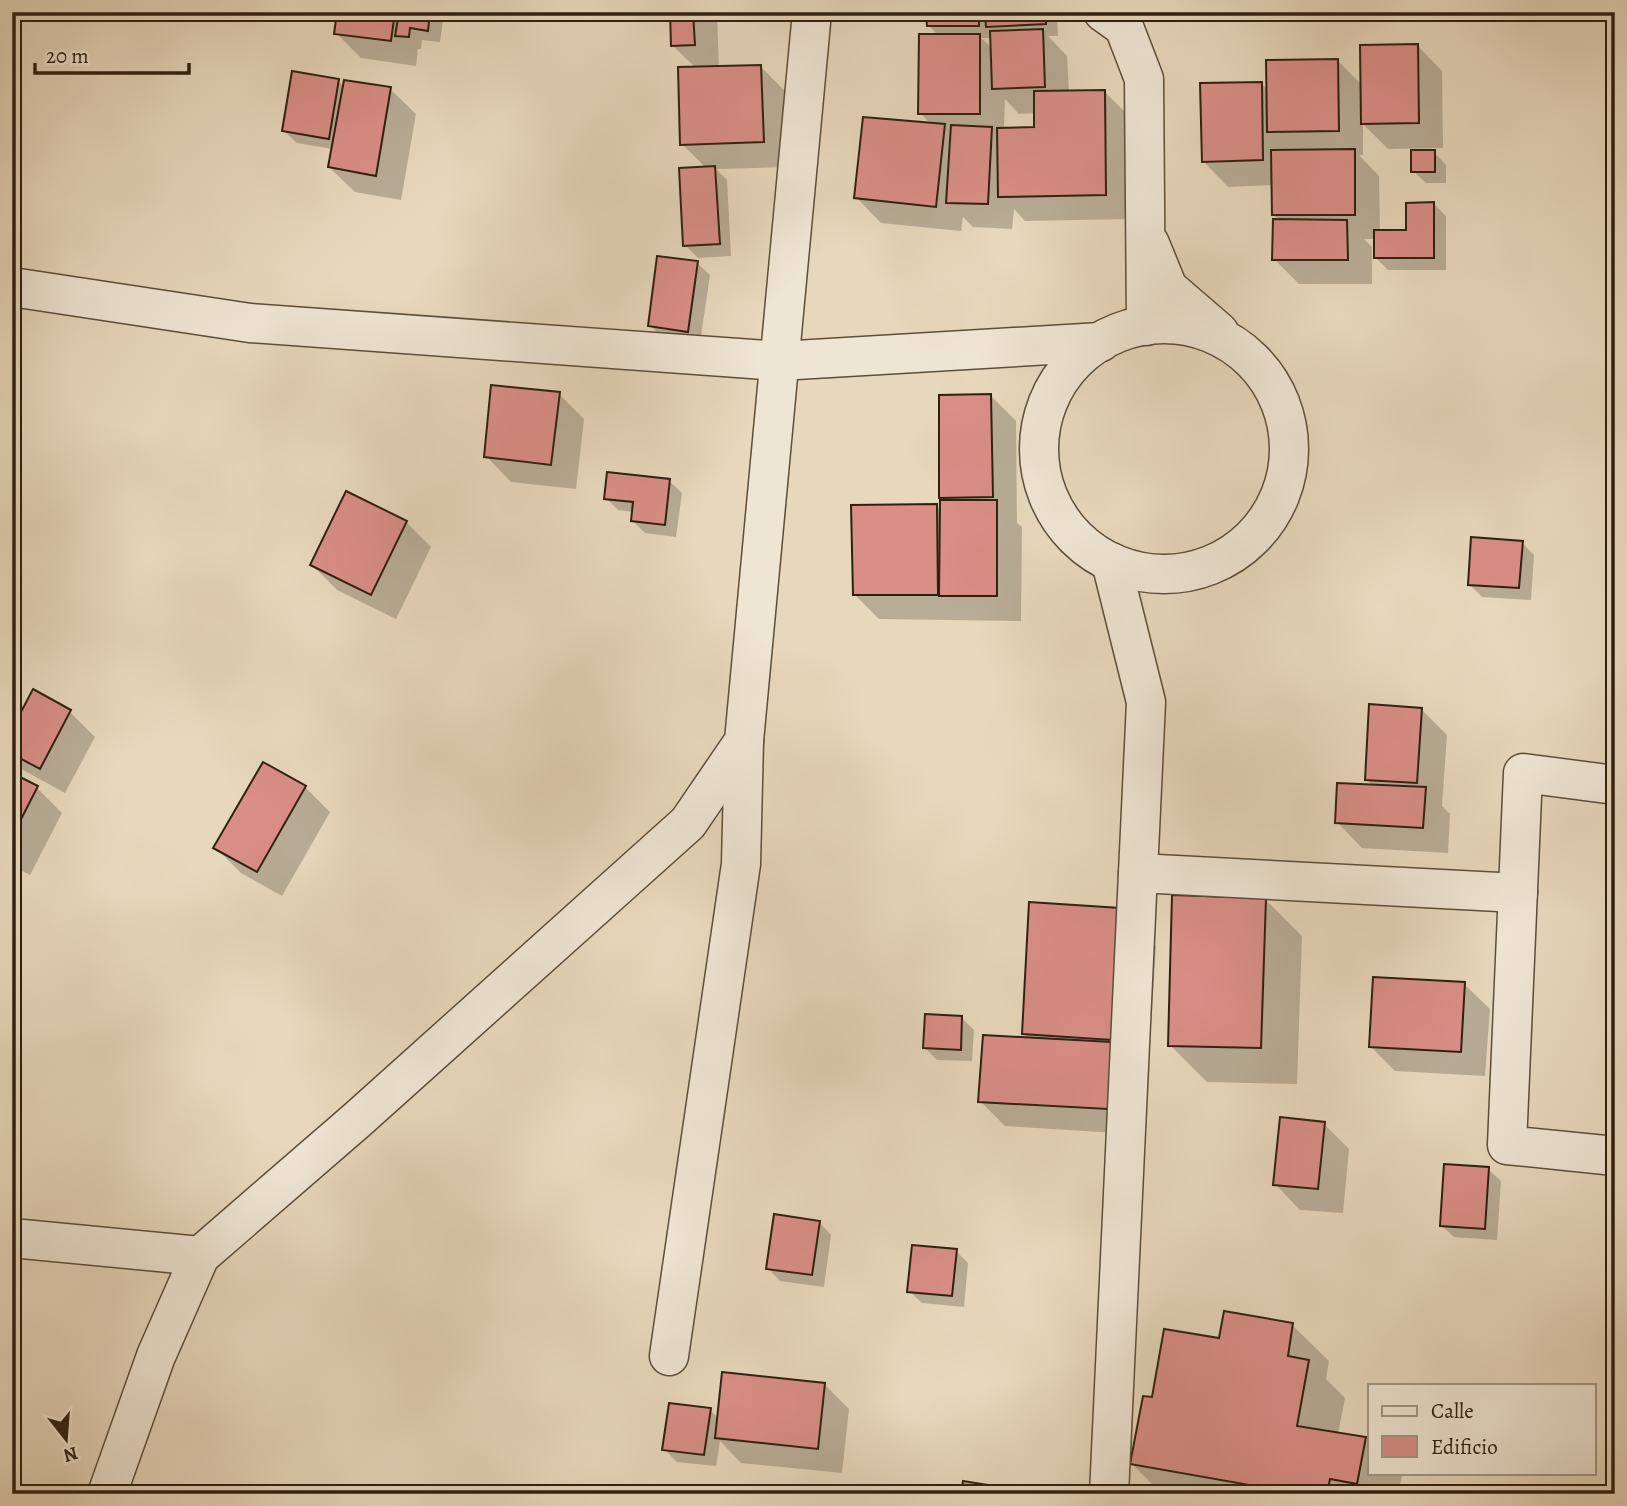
<svg xmlns="http://www.w3.org/2000/svg" width="1627" height="1506" viewBox="0 0 1627 1506" font-family="Alegreya,serif">
	<rect width="100%" height="100%" fill="#e7d7bc"/>
	<filter id="stains"><feTurbulence type="fractalNoise" baseFrequency=".00286" numOctaves="4"/><feColorMatrix values="0 0 0 0 .2 0 0 0 0 .09 0 0 0 0 .02 0 0 0 .5 -.17"/></filter>
	<radialGradient id="worn" r=".72"><stop offset=".6" stop-color="#630" stop-opacity="0"/><stop offset="1" stop-color="#630" stop-opacity=".3"/></radialGradient>
	<g fill="#0003" fill-rule="evenodd">
		<path d="M 338,12 L 444,12 L 440,42 L 422,40 L 421,49 L 418,49 L 416,66 L 361,58 L 336,33 Z"/>
		<path d="M 671,12 L 751,12 L 717,15 L 719,68 L 761,67 L 786,92 L 788,167 L 716,169 L 727,180 L 731,256 L 698,258 L 685,245 L 706,168 L 682,144 L 696,68 L 673,46 Z"/>
		<path d="M 928,12 L 1057,14 L 1058,36 L 1048,36 L 1067,56 L 1069,92 L 1104,91 L 1129,116 L 1131,219 L 1025,221 L 1014,209 L 1012,229 L 973,227 L 963,217 L 961,231 L 881,223 L 856,197 L 932,125 L 920,113 L 939,36 L 928,25 ZM 981,38 L 992,38 L 992,48 ZM 1005,99 L 1019,114 L 1036,113 L 1036,129 L 1004,129 Z"/>
		<path d="M 1417,45 L 1442,71 L 1443,148 L 1388,149 L 1363,124 L 1363,155 L 1359,155 L 1379,176 L 1380,232 L 1408,232 L 1434,204 L 1446,216 L 1446,270 L 1388,270 L 1375,257 L 1376,239 L 1364,239 L 1372,247 L 1372,284 L 1299,284 L 1274,259 L 1280,221 L 1273,215 L 1273,185 L 1228,187 L 1203,161 L 1261,83 L 1268,91 L 1338,61 L 1362,85 Z"/>
		<path d="M 338,81 L 344,87 L 390,89 L 416,114 L 401,200 L 355,192 L 329,167 L 333,149 L 297,143 L 284,131 Z"/>
		<path d="M 1434,152 L 1446,165 L 1446,183 L 1426,183 L 1413,171 Z"/>
		<path d="M 697,263 L 710,275 L 700,343 L 662,338 L 650,325 Z"/>
		<path d="M 559,394 L 584,419 L 576,489 L 511,482 L 486,456 Z"/>
		<path d="M 991,396 L 1016,421 L 1017,523 L 1022,527 L 1021,621 L 879,619 L 854,594 L 936,506 L 941,511 L 945,502 L 941,497 Z"/>
		<path d="M 669,481 L 682,493 L 676,537 L 645,533 L 633,521 L 634,512 L 618,510 L 606,498 Z"/>
		<path d="M 406,522 L 431,547 L 396,619 L 337,590 L 312,565 Z"/>
		<path d="M 1522,543 L 1534,555 L 1531,600 L 1482,597 L 1470,585 Z"/>
		<path d="M 34,691 L 70,712 L 95,737 L 65,793 L 12,764 L 12,710 L 21,715 Z"/>
		<path d="M 1421,709 L 1447,735 L 1442,806 L 1450,814 L 1448,853 L 1362,848 L 1337,822 L 1373,786 L 1367,780 Z"/>
		<path d="M 264,764 L 305,787 L 330,812 L 282,896 L 241,873 L 216,848 Z"/>
		<path d="M 12,775 L 37,788 L 62,813 L 30,875 L 12,866 Z"/>
		<path d="M 1265,899 L 1302,936 L 1297,1084 L 1207,1082 L 1170,1045 Z"/>
		<path d="M 1119,909 L 1156,946 L 1148,1075 L 1136,1075 L 1133,1134 L 1005,1126 L 980,1101 L 1029,1039 L 1024,1034 Z"/>
		<path d="M 1464,984 L 1490,1009 L 1485,1076 L 1395,1071 L 1370,1046 Z"/>
		<path d="M 962,1018 L 974,1030 L 972,1061 L 937,1060 L 924,1047 Z"/>
		<path d="M 1324,1124 L 1349,1149 L 1343,1213 L 1300,1210 L 1275,1184 Z"/>
		<path d="M 1488,1169 L 1501,1181 L 1497,1240 L 1454,1237 L 1441,1225 Z"/>
		<path d="M 819,1222 L 831,1235 L 824,1287 L 780,1281 L 768,1268 Z"/>
		<path d="M 956,1251 L 968,1263 L 964,1307 L 922,1303 L 909,1291 Z"/>
		<path d="M 1292,1325 L 1329,1361 L 1326,1379 L 1345,1398 L 1338,1434 L 1365,1439 L 1370,1444 L 1370,1473 L 1399,1473 L 1402,1476 L 1398,1494 L 1162,1494 L 1132,1464 L 1153,1399 L 1221,1340 Z"/>
		<path d="M 824,1384 L 849,1409 L 842,1473 L 741,1463 L 720,1441 L 716,1466 L 677,1462 L 664,1449 L 710,1410 L 718,1418 Z"/>
	</g>
	<g fill="#d98e87" stroke="#2f200f" stroke-width="2">
		<path d="M 337,12 L 395,12 L 391,41 L 334,34 Z"/>
		<path d="M 399,12 L 430,12 L 428,31 L 410,28 L 409,37 L 395,36 Z"/>
		<path d="M 670,12 L 693,12 L 695,45 L 671,46 Z"/>
		<path d="M 926,12 L 979,12 L 979,26 L 927,26 Z"/>
		<path d="M 985,12 L 1046,12 L 1046,24 L 986,27 Z"/>
		<path d="M 1043,29 L 1045,87 L 992,89 L 990,31 Z"/>
		<path d="M 919,34 L 980,34 L 980,114 L 918,114 Z"/>
		<path d="M 1418,44 L 1419,123 L 1361,124 L 1360,45 Z"/>
		<path d="M 1338,59 L 1339,131 L 1267,132 L 1266,60 Z"/>
		<path d="M 761,65 L 764,142 L 680,145 L 678,67 Z"/>
		<path d="M 292,71 L 339,79 L 329,139 L 282,131 Z"/>
		<path d="M 344,80 L 391,87 L 376,176 L 328,167 Z"/>
		<path d="M 1262,82 L 1263,160 L 1202,162 L 1200,83 Z"/>
		<path d="M 1105,90 L 1106,195 L 998,197 L 997,128 L 1034,127 L 1034,91 Z"/>
		<path d="M 863,117 L 945,124 L 936,207 L 854,198 Z"/>
		<path d="M 951,125 L 992,127 L 988,204 L 946,203 Z"/>
		<path d="M 1355,149 L 1355,215 L 1272,215 L 1271,150 Z"/>
		<rect x="1411" y="150" width="24" height="22"/>
		<path d="M 715,166 L 720,244 L 683,246 L 679,168 Z"/>
		<path d="M 1434,202 L 1434,258 L 1374,258 L 1374,230 L 1406,230 L 1406,203 Z"/>
		<path d="M 1273,219 L 1347,220 L 1348,260 L 1272,260 Z"/>
		<path d="M 657,256 L 698,261 L 688,332 L 648,326 Z"/>
		<path d="M 491,385 L 560,392 L 551,465 L 484,457 Z"/>
		<path d="M 991,394 L 993,497 L 939,498 L 939,395 Z"/>
		<path d="M 607,472 L 670,479 L 665,525 L 631,521 L 633,502 L 604,499 Z"/>
		<path d="M 346,491 L 407,521 L 371,595 L 310,565 Z"/>
		<path d="M 940,500 L 997,500 L 997,596 L 939,596 Z"/>
		<path d="M 937,504 L 938,595 L 853,595 L 851,505 Z"/>
		<path d="M 1471,537 L 1523,541 L 1519,588 L 1468,585 Z"/>
		<path d="M 33,689 L 71,710 L 40,769 L 12,754 L 12,708 L 21,712 Z"/>
		<path d="M 1369,704 L 1422,708 L 1417,783 L 1365,780 Z"/>
		<path d="M 263,762 L 306,786 L 257,872 L 213,848 Z"/>
		<path d="M 12,773 L 38,786 L 12,837 Z"/>
		<path d="M 1337,783 L 1426,787 L 1423,828 L 1335,823 Z"/>
		<path d="M 1172,895 L 1266,898 L 1261,1048 L 1168,1046 Z"/>
		<path d="M 1029,902 L 1120,908 L 1112,1040 L 1022,1034 Z"/>
		<path d="M 1373,977 L 1465,982 L 1461,1052 L 1369,1047 Z"/>
		<path d="M 925,1014 L 962,1016 L 961,1050 L 923,1048 Z"/>
		<path d="M 983,1035 L 1112,1042 L 1108,1109 L 978,1102 Z"/>
		<path d="M 1280,1117 L 1325,1122 L 1318,1189 L 1273,1185 Z"/>
		<path d="M 1444,1164 L 1489,1167 L 1485,1229 L 1440,1226 Z"/>
		<path d="M 774,1214 L 820,1221 L 812,1275 L 766,1269 Z"/>
		<path d="M 912,1245 L 957,1249 L 952,1296 L 907,1292 Z"/>
		<path d="M 1224,1311 L 1293,1323 L 1288,1356 L 1309,1360 L 1297,1426 L 1366,1437 L 1357,1484 L 1330,1479 L 1327,1494 L 1300,1494 L 1130,1464 L 1143,1396 L 1152,1397 L 1164,1329 L 1219,1338 Z"/>
		<path d="M 722,1372 L 825,1383 L 818,1449 L 715,1438 Z"/>
		<path d="M 669,1403 L 711,1408 L 704,1455 L 662,1450 Z"/>
		<path d="M 963,1481 L 1007,1488 L 1006,1494 L 961,1494 Z"/>
	</g>
	<g fill="none" stroke-linecap="round" stroke-linejoin="round">
		<defs>
			<g id="minor">
				<path d="M 1103,12 L 1124,27 L 1144,79 L 1146,326"/>
				<path d="M 1150,244 L 1168,288 L 1219,332"/>
				<path d="M 12,287 L 250,323 L 779,361 L 1101,342"/>
				<circle cx="1164" cy="449" r="125"/>
				<path d="M 1615,785 L 1523,773 L 1507,1145 L 1615,1156"/>
				<path d="M 1138,873 L 1518,893"/>
				<path d="M 12,1238 L 200,1256"/>
				<path d="M 669,1356 L 741,864 L 744,741"/>
				<path d="M 107,1494 L 156,1356 L 200,1256 L 357,1120 L 688,823 L 744,741 L 812,12"/>
				<path d="M 1109,1494 L 1146,702 L 1111,562"/>
			</g>
		</defs>
		<use href="#minor" stroke="#5d4e3a" stroke-width="41"/>
		<use href="#minor" stroke="#efe5d3" stroke-width="38"/>
	</g>
	<rect width="1627" height="1506" fill="none" stroke="#e7d7bc" stroke-width="42"/>
	<rect x="14" y="14" width="1599" height="1478" fill="none" stroke="#2f200f" stroke-width="3.5"/>
	<rect x="21" y="21" width="1585" height="1464" fill="none" stroke="#2f200f" stroke-width="2"/>
	<rect x="1368" y="1384" width="228" height="91" fill="#efe5d3" stroke="#a29685" stroke-width="2"/>
	<rect x="1382" y="1406" width="35" height="10" fill="#efe5d3" stroke="#a29685" stroke-width="2"/>
	<text x="1431" y="1418" font-size="21" fill="#2f200f">Calle</text>
	<rect x="1382" y="1436" width="35" height="21" fill="#d98e87" stroke="#a29685" stroke-width="2"/>
	<text x="1431" y="1454" font-size="21" fill="#2f200f">Edificio</text>
	<g transform="translate(66 1439) rotate(163)" stroke="#efe5d3" stroke-width="5" paint-order="stroke">
	<path d="M0-5L12 26L0 18L-12 26Z" fill="#2f200f"/>
	<text y="-10" font-size="19" font-weight="bold" text-anchor="middle" fill="#2f200f">N</text>
	</g>
	<path d="M35 63v10h154v-10" fill="none" stroke="#2f200f" stroke-width="3.5"/>
	<text x="46" y="63" font-size="21" fill="#2f200f" stroke="#efe5d3" stroke-width="5" paint-order="stroke">20 m</text>
	<rect width="100%" height="100%" filter="url(#stains)"/>
	<rect width="100%" height="100%" fill="url(#worn)"/>
</svg>
